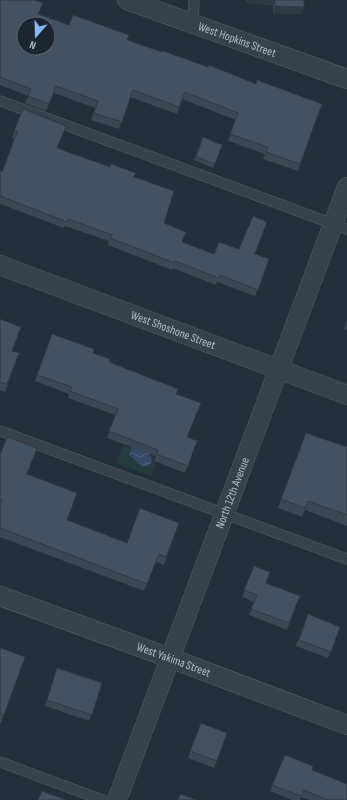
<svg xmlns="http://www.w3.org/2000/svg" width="347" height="800" viewBox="0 0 347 800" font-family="'Sofia Sans Condensed',sans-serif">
	<defs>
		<pattern id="water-waves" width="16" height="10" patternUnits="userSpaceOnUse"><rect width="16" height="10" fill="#354b65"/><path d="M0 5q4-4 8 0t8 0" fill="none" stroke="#50637a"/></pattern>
	</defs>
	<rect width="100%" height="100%" fill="#222f3d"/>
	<path fill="#243c3e" d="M 136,427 L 162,437 L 152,461 L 156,463 L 151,476 L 116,463 L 123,445 L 128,447 Z"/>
	<path fill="url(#water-waves)" d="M 132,447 L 149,453 L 152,461 L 149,466 L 141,466 L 132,457 L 130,457 L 129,455 Z"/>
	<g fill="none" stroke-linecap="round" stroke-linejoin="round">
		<defs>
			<g id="lane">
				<path d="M 193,24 L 194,0"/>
				<path d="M 0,101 L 347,229"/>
				<path d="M 0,431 L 347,559"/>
				<path d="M 0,762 L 102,800"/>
			</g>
			<g id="street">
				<path id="s1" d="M 127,0 L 347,79"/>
				<path id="s2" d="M 0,265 L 347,395"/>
				<path id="s3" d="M 0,596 L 170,658 L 347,725"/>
				<path id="s4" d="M 117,800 L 347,187"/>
			</g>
		</defs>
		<use href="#lane" stroke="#555f6b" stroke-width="11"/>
		<use href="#street" stroke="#555f6b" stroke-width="20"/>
		<use href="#lane" stroke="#36414d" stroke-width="10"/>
		<use href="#street" stroke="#36414d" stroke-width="19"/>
	</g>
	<g fill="#3a4754">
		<path d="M 0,0 L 69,25 L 127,40 L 162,52 L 256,84 L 322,104 L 298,171 L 263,159 L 265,154 L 228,141 L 236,120 L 182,99 L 177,114 L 130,97 L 119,129 L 91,120 L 95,108 L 54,93 L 46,111 L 25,103 L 28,96 L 0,85 Z"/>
		<path d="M 246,0 L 304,0 L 304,7 L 301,14 L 273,13 L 273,5 L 246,3 Z"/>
		<path d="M 23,109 L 57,148 L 134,177 L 164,223 L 183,242 L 214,254 L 239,249 L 269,259 L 255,296 L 217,282 L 216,285 L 173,268 L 172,270 L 108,245 L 109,241 L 65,226 L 64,228 L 0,204 L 0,171 L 2,172 L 14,139 L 12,138 Z"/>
		<path d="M 203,137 L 222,145 L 213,168 L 194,160 Z"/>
		<path d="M 0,319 L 12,351 L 19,353 L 5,392 L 0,390 Z"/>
		<path d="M 347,320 L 347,330 L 344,329 Z"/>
		<path d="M 52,334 L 93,353 L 109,362 L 176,394 L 188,437 L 197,441 L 185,473 L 154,461 L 156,456 L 107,438 L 115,415 L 68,398 L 69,394 L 35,381 Z"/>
		<path d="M 306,433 L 347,447 L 347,526 L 305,510 L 302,517 L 278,508 Z"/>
		<path d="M 0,455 L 27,474 L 67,520 L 127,543 L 179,523 L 164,565 L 156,562 L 144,591 L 0,537 Z"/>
		<path d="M 254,566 L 266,583 L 300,596 L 287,630 L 249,615 L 254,602 L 242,597 Z"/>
		<path d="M 308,614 L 340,627 L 328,658 L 296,646 Z"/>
		<path d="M 0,651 L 25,657 L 1,723 L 0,723 Z"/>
		<path d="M 57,668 L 102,683 L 89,721 L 45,706 Z"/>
		<path d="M 201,723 L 227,733 L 214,768 L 188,758 Z"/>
		<path d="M 285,755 L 312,770 L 347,800 L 309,800 L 301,797 L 300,800 L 292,800 L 270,791 Z"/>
	</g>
	<g fill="#2f3945">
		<path d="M 247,0 L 275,0 L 273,5 L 246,3 Z"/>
		<path d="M 275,6 L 304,7 L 301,14 L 273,13 Z"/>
	</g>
	<g fill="#435262" stroke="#2f3945" fill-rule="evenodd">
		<path d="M 0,0 L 34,0 L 43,3 L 38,14 L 69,25 L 73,15 L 129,35 L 127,40 L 162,52 L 163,51 L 208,67 L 209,65 L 256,84 L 257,80 L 322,104 L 300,164 L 266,152 L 268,147 L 230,134 L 238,113 L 185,92 L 179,107 L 133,90 L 122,122 L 94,113 L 98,101 L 56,86 L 49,104 L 28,96 L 31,89 L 0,77 ZM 24,24 L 48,24 L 48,48 L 24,48 Z"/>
		<path d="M 275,0 L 304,0 L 304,7 L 275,6 Z"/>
		<path d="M 23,109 L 66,126 L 57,148 L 110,167 L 111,164 L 136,173 L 134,177 L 174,191 L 164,223 L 186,232 L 182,242 L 214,254 L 219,242 L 239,249 L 253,216 L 267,222 L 255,254 L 269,259 L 258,290 L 220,275 L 219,278 L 175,261 L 175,263 L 110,238 L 112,235 L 68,219 L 67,222 L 0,196 L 0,171 L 2,172 L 17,132 L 14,131 Z"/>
		<path d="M 203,137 L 222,145 L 215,164 L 196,157 Z"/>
		<path d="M 0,319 L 21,327 L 12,351 L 19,353 L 7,384 L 0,382 Z"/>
		<path d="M 52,334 L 94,349 L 93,353 L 110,359 L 109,362 L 178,389 L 176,394 L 201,403 L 187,437 L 197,441 L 188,466 L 156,454 L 158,450 L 109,431 L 118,409 L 70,391 L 72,387 L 37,375 Z"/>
		<path d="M 306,433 L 347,447 L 347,515 L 308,501 L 305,508 L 281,499 Z"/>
		<path d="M 7,437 L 37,448 L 27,474 L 77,493 L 67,520 L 127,543 L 140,508 L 179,523 L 166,557 L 159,554 L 147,584 L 0,528 L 0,506 L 2,500 L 0,500 L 0,455 Z"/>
		<path d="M 254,566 L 270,572 L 266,583 L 300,596 L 289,623 L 251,609 L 257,595 L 244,590 Z"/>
		<path d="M 308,614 L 340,627 L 331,652 L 299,640 Z"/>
		<path d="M 1,648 L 25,657 L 4,715 L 0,713 L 0,651 Z"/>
		<path d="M 57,668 L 102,683 L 92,715 L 47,700 Z"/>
		<path d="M 201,723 L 227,733 L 217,761 L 190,751 Z"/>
		<path d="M 285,755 L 313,766 L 312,770 L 347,784 L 347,800 L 328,800 L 304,790 L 301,796 L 272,785 Z"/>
		<path d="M 42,791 L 66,800 L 38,800 Z"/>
		<path d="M 180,794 L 197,800 L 178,800 Z"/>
	</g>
	<g text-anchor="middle" stroke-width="3" stroke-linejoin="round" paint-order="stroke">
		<g font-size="12" fill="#b2bcc9" stroke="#1c2632">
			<text dy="4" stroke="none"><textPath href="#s1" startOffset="117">West Hopkins Street</textPath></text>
			<text dy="4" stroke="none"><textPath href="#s2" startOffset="185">West Shoshone Street</textPath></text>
			<text dy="4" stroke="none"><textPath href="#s4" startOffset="328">North 12th Avenue</textPath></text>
			<text dy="4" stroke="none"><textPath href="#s3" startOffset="185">West Yakima Street</textPath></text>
		</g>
	</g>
	<g transform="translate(36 36) rotate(200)"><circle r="19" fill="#1c2632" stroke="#58626e"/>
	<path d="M0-3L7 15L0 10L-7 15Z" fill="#85b7fb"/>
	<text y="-6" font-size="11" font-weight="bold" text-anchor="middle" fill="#b2bcc9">N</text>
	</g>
</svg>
